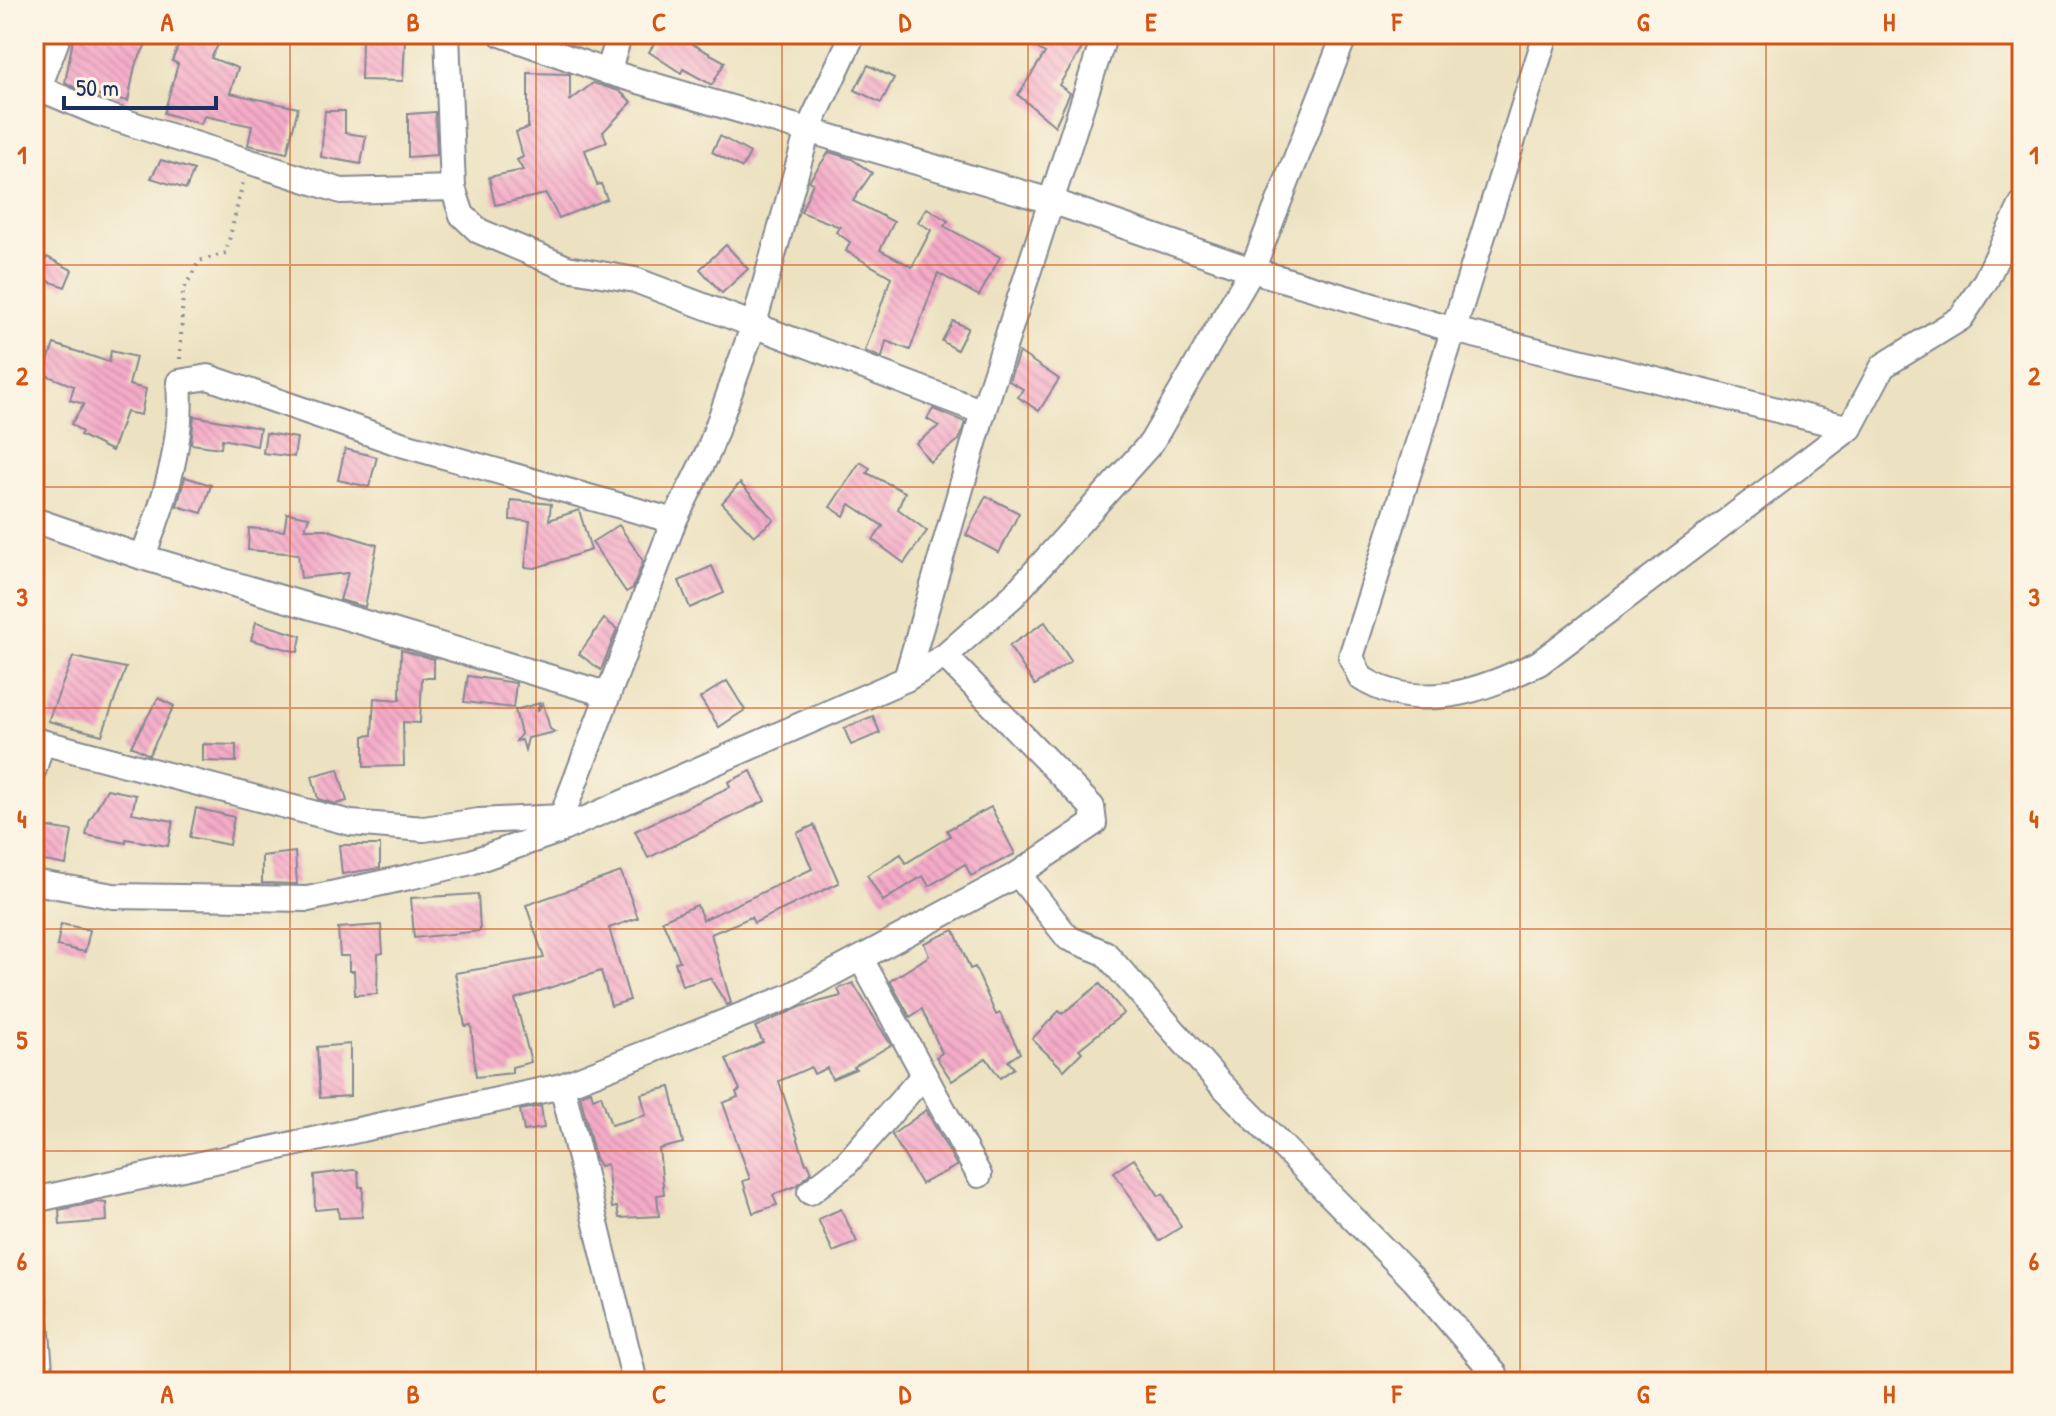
<svg xmlns="http://www.w3.org/2000/svg" width="2056" height="1416" viewBox="0 0 2056 1416" font-family="'Patrick Hand',sans-serif">
	<defs>
		<pattern id="building-back-hatch" width="6" height="6" patternUnits="userSpaceOnUse" patternTransform="scale(2)"><rect width="6" height="6" fill="#f4abc7"/><path d="M-1 5l2 2M0 0l6 6M5-1l2 2" fill="none" stroke="#d193ad"/></pattern>
	</defs>
	<rect width="100%" height="100%" fill="#fcf5e5"/>
	<filter id="ink" filterUnits="userSpaceOnUse"><feTurbulence type="fractalNoise" baseFrequency=".0125" numOctaves="2"/><feDisplacementMap in="SourceGraphic" scale="16" xChannelSelector="R" yChannelSelector="G"/><feConvolveMatrix kernelMatrix="1 2 1 2 8 2 1 2 1" color-interpolation-filters="sRGB"/></filter>
	<filter id="wash" filterUnits="userSpaceOnUse"><feTurbulence type="fractalNoise" baseFrequency=".006" numOctaves="4" result="noise"/><feDisplacementMap in="SourceGraphic" scale="32" xChannelSelector="R" yChannelSelector="G"/><feGaussianBlur stdDeviation="1.8" result="paint"/><feColorMatrix in="noise" values="0 0 0 0 0 0 0 0 0 0 0 0 0 0 0 0 0 1.4 0 .05"/><feComposite in="paint" operator="in"/></filter>
	<g filter="url(#wash)">
		<rect width="100%" height="100%" fill="#ece2c1"/>
		<g id="blocks">
			<g fill="url(#building-back-hatch)">
				<path d="M 74,34 L 151,34 L 135,66 L 128,101 L 88,93 L 65,83 Z"/>
				<path d="M 183,34 L 224,34 L 211,58 L 238,68 L 230,93 L 298,108 L 287,153 L 248,145 L 252,126 L 204,116 L 201,124 L 164,113 L 178,64 L 172,61 Z"/>
				<path d="M 660,34 L 674,34 L 725,62 L 712,85 L 683,69 L 681,73 L 649,52 Z"/>
				<path d="M 1039,34 L 1063,34 L 1083,47 L 1059,85 L 1070,93 L 1055,126 L 1018,95 L 1045,53 L 1032,45 Z"/>
				<path d="M 362,39 L 405,40 L 403,81 L 361,80 Z"/>
				<path d="M 868,65 L 894,78 L 881,103 L 855,90 Z"/>
				<path d="M 528,73 L 570,74 L 570,101 L 593,83 L 619,91 L 632,102 L 603,132 L 607,142 L 585,150 L 597,185 L 601,184 L 607,199 L 559,218 L 546,194 L 495,205 L 489,177 L 523,170 L 517,160 L 523,157 L 516,132 L 528,128 Z"/>
				<path d="M 325,111 L 345,111 L 345,133 L 366,136 L 361,164 L 321,157 Z"/>
				<path d="M 435,112 L 437,155 L 408,157 L 408,114 Z"/>
				<path d="M 720,136 L 750,153 L 742,168 L 712,152 Z"/>
				<path d="M 829,152 L 852,159 L 872,173 L 853,201 L 894,222 L 880,250 L 912,267 L 931,230 L 918,222 L 927,208 L 948,221 L 944,226 L 1000,257 L 979,296 L 938,273 L 910,350 L 886,341 L 882,358 L 865,351 L 891,277 L 846,251 L 850,242 L 836,232 L 840,227 L 801,212 L 813,183 L 809,181 Z"/>
				<path d="M 161,160 L 194,170 L 186,189 L 151,178 Z"/>
				<path d="M 726,245 L 748,269 L 722,293 L 700,269 Z"/>
				<path d="M 47,257 L 72,270 L 65,287 L 37,277 Z"/>
				<path d="M 953,321 L 968,328 L 957,350 L 942,341 Z"/>
				<path d="M 54,344 L 109,362 L 111,351 L 136,357 L 129,385 L 146,389 L 141,415 L 126,412 L 112,451 L 80,435 L 82,432 L 71,424 L 84,404 L 70,400 L 74,386 L 43,374 Z"/>
				<path d="M 1019,352 L 1059,379 L 1039,411 L 1018,397 L 1023,389 L 1009,381 Z"/>
				<path d="M 933,409 L 965,422 L 959,440 L 930,462 L 916,443 L 939,426 L 927,419 Z"/>
				<path d="M 194,416 L 260,428 L 257,446 L 222,439 L 221,448 L 191,444 Z"/>
				<path d="M 266,433 L 297,438 L 294,457 L 263,453 Z"/>
				<path d="M 345,449 L 377,457 L 369,487 L 338,480 Z"/>
				<path d="M 860,462 L 870,468 L 867,473 L 905,492 L 898,509 L 927,531 L 904,563 L 873,540 L 883,526 L 850,504 L 844,516 L 830,507 Z"/>
				<path d="M 185,477 L 211,485 L 202,513 L 177,506 Z"/>
				<path d="M 740,483 L 774,520 L 754,536 L 722,503 Z"/>
				<path d="M 986,496 L 1019,513 L 999,553 L 966,535 Z"/>
				<path d="M 511,500 L 551,504 L 549,520 L 579,510 L 591,550 L 535,568 L 525,567 L 530,521 L 510,520 Z"/>
				<path d="M 287,513 L 309,517 L 305,529 L 325,529 L 377,545 L 365,607 L 340,600 L 348,573 L 301,578 L 298,554 L 248,550 L 249,528 L 284,531 Z"/>
				<path d="M 619,525 L 643,561 L 633,588 L 626,592 L 592,542 Z"/>
				<path d="M 712,566 L 724,593 L 690,608 L 679,581 Z"/>
				<path d="M 604,619 L 617,629 L 601,670 L 579,654 Z"/>
				<path d="M 256,622 L 301,636 L 298,652 L 251,640 Z"/>
				<path d="M 1045,622 L 1071,661 L 1035,685 L 1009,646 Z"/>
				<path d="M 401,650 L 434,659 L 434,678 L 422,678 L 420,723 L 403,722 L 404,766 L 364,767 L 364,736 L 372,735 L 374,698 L 400,700 Z"/>
				<path d="M 73,657 L 126,668 L 102,735 L 48,721 Z"/>
				<path d="M 468,676 L 516,683 L 513,708 L 464,702 Z"/>
				<path d="M 727,681 L 745,710 L 719,727 L 700,698 Z"/>
				<path d="M 158,698 L 174,706 L 149,755 L 131,746 Z"/>
				<path d="M 540,703 L 537,712 L 543,703 L 550,729 L 555,732 L 528,738 L 525,750 L 522,740 L 516,741 L 521,734 L 515,710 Z"/>
				<path d="M 873,716 L 880,733 L 851,745 L 844,728 Z"/>
				<path d="M 203,744 L 236,745 L 236,762 L 203,761 Z"/>
				<path d="M 338,769 L 347,801 L 336,804 L 318,799 L 312,776 Z"/>
				<path d="M 751,771 L 765,801 L 648,858 L 635,831 L 730,787 L 728,782 Z"/>
				<path d="M 107,789 L 136,795 L 132,813 L 173,821 L 168,846 L 126,839 L 126,843 L 86,835 L 89,822 Z"/>
				<path d="M 991,807 L 1015,854 L 971,876 L 965,864 L 929,886 L 923,876 L 883,901 L 867,875 L 901,854 L 906,863 L 950,836 L 947,830 Z"/>
				<path d="M 196,808 L 234,817 L 229,845 L 190,837 Z"/>
				<path d="M 37,825 L 72,831 L 66,865 L 34,859 Z"/>
				<path d="M 814,825 L 839,883 L 754,923 L 751,917 L 711,934 L 731,1003 L 727,1005 L 710,978 L 682,986 L 675,962 L 680,961 L 662,920 L 697,905 L 703,920 L 812,869 L 797,833 Z"/>
				<path d="M 339,845 L 380,845 L 380,868 L 342,874 Z"/>
				<path d="M 295,852 L 297,884 L 262,883 L 262,856 Z"/>
				<path d="M 621,872 L 638,918 L 609,928 L 630,1000 L 611,1006 L 601,971 L 515,999 L 531,1062 L 512,1067 L 512,1073 L 476,1077 L 471,1025 L 465,1026 L 455,973 L 544,958 L 526,905 Z"/>
				<path d="M 478,894 L 480,931 L 414,938 L 411,898 Z"/>
				<path d="M 61,924 L 90,930 L 85,952 L 57,946 Z"/>
				<path d="M 381,925 L 383,953 L 378,954 L 377,994 L 355,995 L 354,971 L 349,971 L 349,956 L 340,956 L 338,928 Z"/>
				<path d="M 954,930 L 970,969 L 975,967 L 996,1015 L 1000,1013 L 1020,1053 L 1008,1061 L 1014,1068 L 1000,1078 L 986,1058 L 952,1081 L 936,1057 L 942,1053 L 922,1009 L 910,1017 L 890,981 L 929,956 L 924,943 Z"/>
				<path d="M 853,983 L 891,1045 L 854,1067 L 856,1069 L 832,1079 L 827,1068 L 814,1074 L 811,1067 L 779,1081 L 806,1164 L 808,1163 L 812,1172 L 796,1186 L 773,1195 L 777,1205 L 753,1213 L 743,1181 L 750,1179 L 723,1103 L 738,1097 L 736,1092 L 740,1090 L 726,1059 L 763,1042 L 755,1027 L 803,1006 L 841,996 L 838,989 Z"/>
				<path d="M 1100,984 L 1124,1013 L 1079,1049 L 1082,1052 L 1064,1070 L 1032,1039 L 1059,1011 L 1062,1014 Z"/>
				<path d="M 350,1044 L 350,1096 L 320,1098 L 317,1047 Z"/>
				<path d="M 670,1087 L 683,1143 L 659,1149 L 664,1194 L 657,1195 L 659,1216 L 619,1218 L 617,1207 L 612,1208 L 607,1164 L 600,1166 L 595,1158 L 580,1095 L 591,1091 L 593,1098 L 601,1095 L 611,1125 L 646,1115 L 641,1094 Z"/>
				<path d="M 541,1106 L 544,1128 L 524,1131 L 520,1110 Z"/>
				<path d="M 926,1110 L 957,1166 L 921,1184 L 892,1135 Z"/>
				<path d="M 1134,1159 L 1159,1196 L 1163,1194 L 1181,1227 L 1159,1241 L 1114,1172 Z"/>
				<path d="M 353,1170 L 358,1171 L 359,1187 L 363,1187 L 362,1217 L 339,1218 L 338,1208 L 315,1210 L 314,1175 Z"/>
				<path d="M 97,1202 L 106,1203 L 107,1221 L 60,1225 L 59,1210 Z"/>
				<path d="M 841,1209 L 857,1242 L 833,1252 L 818,1219 Z"/>
			</g>
		</g>
	</g>
	<g filter="url(#ink)">
		<use href="#blocks" fill-opacity="0" stroke="#848890" stroke-width="2"/>
		<g fill="none" stroke-linecap="round" stroke-linejoin="round">
			<defs>
				<g id="minor">
					<path d="M 447,34 L 453,188"/>
					<path d="M 501,34 L 608,72 L 1054,202 L 1252,270 L 1454,330 L 1850,428"/>
					<path d="M 1546,34 L 1351,657 L 1361,678 C 1420,715 1482,690 1539,663 L 1850,428 L 1883,366 L 1961,318 L 1986,280 L 2022,204"/>
					<path d="M 608,72 L 620,34"/>
					<path d="M 34,86 L 98,113 L 341,191 L 453,188 L 462,215 L 479,231 L 567,268 L 635,280 L 983,412"/>
					<path d="M 34,101 L 59,34"/>
					<path d="M 34,520 L 142,557 L 606,694"/>
					<path d="M 142,557 C 165,503 184,441 179,382 L 208,377 L 401,444 L 674,521"/>
					<path d="M 906,679 L 983,412 L 1105,34"/>
					<path d="M 34,740 L 351,823 L 424,829 L 479,821 L 562,817"/>
					<path d="M 34,769 L 42,742"/>
					<path d="M 556,832 L 674,521 L 709,450 L 753,327 L 808,130 L 853,34"/>
					<path d="M 1018,874 L 1068,938 L 1105,953 L 1220,1083 L 1414,1280 L 1495,1374"/>
					<path d="M 34,882 L 113,896 L 308,899 L 409,877 L 471,862 L 556,832 L 906,679 L 945,656 L 1013,596 L 1151,443 L 1252,270 L 1345,34"/>
					<path d="M 861,959 L 979,1175"/>
					<path d="M 562,1086 L 635,1382"/>
					<path d="M 810,1192 L 845,1165 L 923,1076"/>
					<path d="M 34,1200 L 562,1086 L 788,997 L 1018,874 L 1094,823 L 1092,807 L 945,656"/>
					<path d="M 34,1298 L 41,1382"/>
				</g>
			</defs>
			<use href="#minor" stroke="#848890" stroke-width="28"/>
			<path stroke="#848890" stroke-width="4" stroke-dasharray="2 6" stroke-linecap="butt" d="M 180,359 L 183,291 L 199,261 L 226,253 L 243,182"/>
			<use href="#minor" stroke="#fff" stroke-width="24"/>
		</g>
	</g>
	<path fill="none" stroke="#d45514" stroke-width="2" stroke-opacity="0.55" d="M 290,34 L 290,1382M 536,34 L 536,1382M 782,34 L 782,1382M 1028,34 L 1028,1382M 1274,34 L 1274,1382M 1520,34 L 1520,1382M 1766,34 L 1766,1382M 34,265 L 2022,265M 34,487 L 2022,487M 34,708 L 2022,708M 34,929 L 2022,929M 34,1151 L 2022,1151"/>
	<rect width="2056" height="1416" fill="none" stroke="#fcf5e5" stroke-width="88"/>
	<path d="M64 96v12h152v-12" fill="none" stroke="#1b2f5e" stroke-width="4"/>
	<text x="76" y="96" font-size="24" fill="#1b2f5e" stroke="#fcf5e5" stroke-width="6" paint-order="stroke">50 m</text>
	<rect x="44" y="44" width="1968" height="1328" fill="none" stroke="#d45514" stroke-width="3"/>
	<g font-size="26" text-anchor="middle" font-weight="bold" fill="#d45514">
		<text x="167" y="31">A</text>
		<text x="413" y="31">B</text>
		<text x="659" y="31">C</text>
		<text x="905" y="31">D</text>
		<text x="1151" y="31">E</text>
		<text x="1397" y="31">F</text>
		<text x="1643" y="31">G</text>
		<text x="1889" y="31">H</text>
		<text x="22" y="164">1</text>
		<text x="2034" y="164">1</text>
		<text x="22" y="385">2</text>
		<text x="2034" y="385">2</text>
		<text x="22" y="606">3</text>
		<text x="2034" y="606">3</text>
		<text x="22" y="828">4</text>
		<text x="2034" y="828">4</text>
		<text x="22" y="1049">5</text>
		<text x="2034" y="1049">5</text>
		<text x="22" y="1270">6</text>
		<text x="2034" y="1270">6</text>
		<text x="167" y="1403">A</text>
		<text x="413" y="1403">B</text>
		<text x="659" y="1403">C</text>
		<text x="905" y="1403">D</text>
		<text x="1151" y="1403">E</text>
		<text x="1397" y="1403">F</text>
		<text x="1643" y="1403">G</text>
		<text x="1889" y="1403">H</text>
	</g>
</svg>
